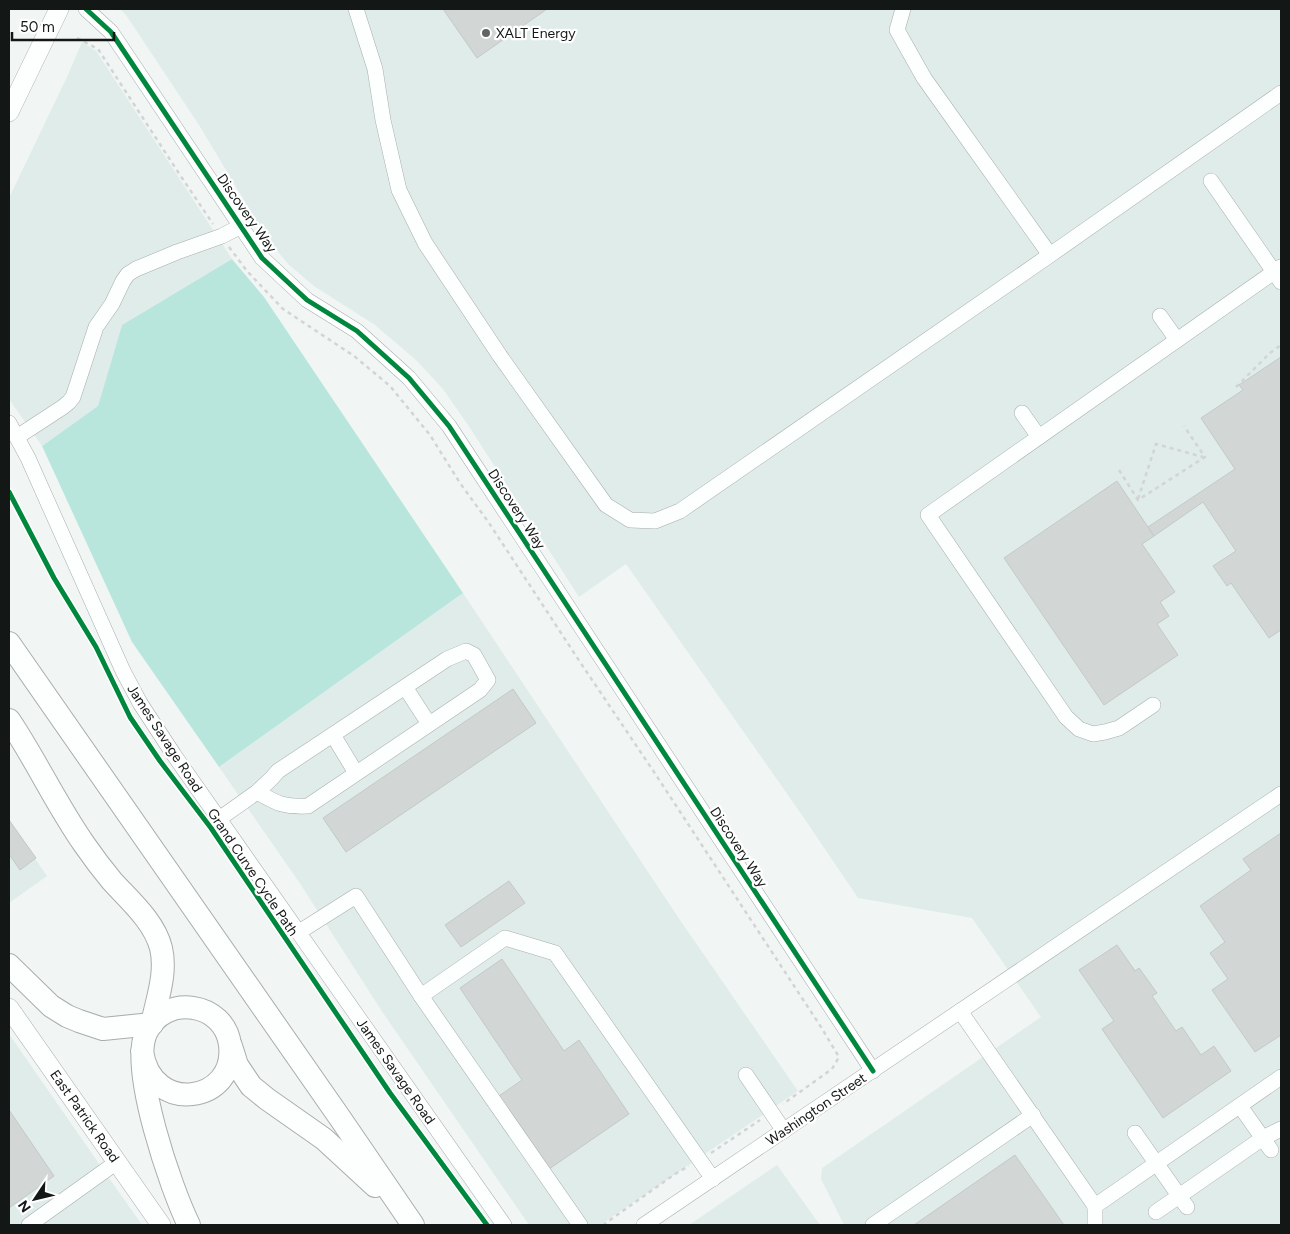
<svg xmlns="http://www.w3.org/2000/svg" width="1290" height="1234" viewBox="0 0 1290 1234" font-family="Figtree,sans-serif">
	<rect width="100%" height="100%" fill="#f1f6f5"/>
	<g fill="#dfece9">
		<path d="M 120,9 L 1281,9 L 1281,101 L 1160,187 L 1281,103 L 1281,1225 L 844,1225 L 821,1179 L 822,1168 L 1041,1017 L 972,918 L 858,898 L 804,818 L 626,564 L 579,597 L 470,428 L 443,389 L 416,360 L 375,325 L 314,286 L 288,264 L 266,237 L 199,125 L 126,15 Z"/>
		<path d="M 82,42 L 96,51 L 232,259 L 122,325 L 98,406 L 42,446 L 9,399 L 9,198 L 67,77 Z"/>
		<path d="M 463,593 L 680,920 L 798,1091 L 600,1225 L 529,1225 L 383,1013 L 301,885 L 219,767 Z"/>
		<path d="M 9,821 L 47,876 L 9,903 Z"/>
		<path d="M 9,1034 L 104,1171 L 142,1225 L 9,1225 Z"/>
		<path d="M 777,1165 L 820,1225 L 689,1225 Z"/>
	</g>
	<path fill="#b8e6dd" d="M 232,259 L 264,297 L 463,593 L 219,767 L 132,642 L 42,446 L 98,406 L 122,325 Z"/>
	<g fill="#d2d7d6" stroke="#c4c8c7">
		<path d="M 443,9 L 547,9 L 477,58 Z"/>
		<path d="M 1281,357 L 1281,630 L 1269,638 L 1231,583 L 1227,586 L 1213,566 L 1236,551 L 1203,502 L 1154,536 L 1148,527 L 1235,469 L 1201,418 L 1243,390 L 1239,385 Z"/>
		<path d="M 1117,481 L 1154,536 L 1142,544 L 1175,592 L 1160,602 L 1169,616 L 1157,624 L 1178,655 L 1104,705 L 1004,558 Z"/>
		<path d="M 513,689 L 536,723 L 346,852 L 323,818 Z"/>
		<path d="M 9,820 L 36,858 L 20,870 L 9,854 Z"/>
		<path d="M 1281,833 L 1281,1035 L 1255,1052 L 1212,990 L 1228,979 L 1210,953 L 1225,942 L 1200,906 L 1251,870 L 1243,859 Z"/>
		<path d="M 509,881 L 525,903 L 461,947 L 445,925 Z"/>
		<path d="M 1117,945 L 1135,971 L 1139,968 L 1157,993 L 1152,996 L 1176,1031 L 1182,1027 L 1201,1055 L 1214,1046 L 1231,1071 L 1163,1118 L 1102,1029 L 1114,1021 L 1079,970 Z"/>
		<path d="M 502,959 L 564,1051 L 579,1040 L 629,1114 L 549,1169 L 499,1096 L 522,1080 L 460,988 Z"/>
		<path d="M 9,1110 L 54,1176 L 9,1208 Z"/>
		<path d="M 1015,1155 L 1064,1225 L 914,1225 Z"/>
	</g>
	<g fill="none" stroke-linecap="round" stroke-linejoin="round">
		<defs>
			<g id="minor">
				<path d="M 86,9 L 111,32 L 262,258 L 307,300 L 357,331 L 409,378 L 449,426 L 873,1071"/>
				<path d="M 356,9 L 375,69 L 383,120 L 399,190 L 425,243 L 500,356 L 606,505 L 630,520 L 655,521 L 680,511 L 1050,255 L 1281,93"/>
				<path d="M 903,9 L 897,30 L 924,78 L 1050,255"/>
				<path d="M 1211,181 L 1281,282"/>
				<path d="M 1160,316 L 1177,340"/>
				<path d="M 1022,413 L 1039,437"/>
				<path d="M 9,423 L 28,458 L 123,671 L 140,703 L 174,755 L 504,1225"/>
				<path d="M 17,437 L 63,407 L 69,402 L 73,397 L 96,327 L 112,304 L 123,281 L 128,274 L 136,269 L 177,252 L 222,236 L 241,226"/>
				<path d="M 405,687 L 429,724"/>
				<path d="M 1153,705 L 1119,728 L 1105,732 L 1093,734 L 1079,729 L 1066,717 L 928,515 L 1281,267"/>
				<path d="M 333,735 L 356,773"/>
				<path d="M 219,819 L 257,792 C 278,804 283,807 308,806 L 480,690 L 488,680 L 474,655 L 466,651 L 447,659 L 278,771 L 271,779 L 257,792"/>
				<path d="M 299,932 L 356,896 L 421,996 L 580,1225"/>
				<path d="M 421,996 L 505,938 L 555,953 L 713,1179"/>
				<path d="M 960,1011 L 1095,1206 L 1281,1077"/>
				<path d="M 746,1075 L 784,1131"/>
				<path d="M 1240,1106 L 1271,1150"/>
				<path d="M 1135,1133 L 1187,1207"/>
				<path d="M 1156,1212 L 1263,1138 L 1281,1129"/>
				<path d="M 29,1225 L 117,1162"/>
				<path d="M 644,1225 L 1281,794"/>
				<path d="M 873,1225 L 1033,1115"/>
				<path d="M 1095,1225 L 1095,1206"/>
			</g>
			<g id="major">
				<path d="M 9,112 L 59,9"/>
				<path d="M 9,1008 L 161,1225"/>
			</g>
			<g id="highway">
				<path d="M 9,643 L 340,1118 L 413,1225"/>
				<path d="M 9,720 C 36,760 56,804 84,844 C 93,857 102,869 112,881 C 130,901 154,921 161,948 C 167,973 157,999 152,1024"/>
				<path d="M 9,965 L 51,1006 L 67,1016 L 79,1021 L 103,1029 L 152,1024"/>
				<path d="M 231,1046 L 237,1065 L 251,1086 L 267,1099 L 324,1139 L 375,1186"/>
				<path d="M 142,1051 C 151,1116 237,1103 230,1045 C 225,1002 164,993 146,1033 C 130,1069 171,1189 189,1225"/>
			</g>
		</defs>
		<use href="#minor" stroke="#a9adac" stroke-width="16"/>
		<use href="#major" stroke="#a9adac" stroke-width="20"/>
		<use href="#highway" stroke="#a9adac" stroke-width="24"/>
		<g stroke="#d3d4d4" stroke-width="2.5" stroke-dasharray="4 4" stroke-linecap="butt">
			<path d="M 77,38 L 98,49 L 180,175 L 213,224"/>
			<path d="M 229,247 L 247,271 L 283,309 L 354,356 L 390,386 L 430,435 L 460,483 L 489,523 L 580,662 L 654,772 L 821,1027 L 839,1057 L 832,1069 L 783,1104"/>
			<path d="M 1236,387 L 1270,353 L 1281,345"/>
			<path d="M 1119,470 L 1138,500 L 1205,457 L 1184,426"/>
			<path d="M 1138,499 L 1156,444 L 1203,457"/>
			<path d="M 711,1153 L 760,1120"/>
			<path d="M 603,1225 L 675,1174 L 689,1166"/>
		</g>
		<use href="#minor" stroke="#fdfefe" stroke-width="15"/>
		<use href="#major" stroke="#fdfefe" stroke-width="19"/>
		<use href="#highway" stroke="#fdfefe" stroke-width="22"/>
		<defs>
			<g id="cycleway">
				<path d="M 86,9 L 111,32 L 262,258 L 307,300 L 357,331 L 409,378 L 449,426 L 873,1071"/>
				<path d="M 9,492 L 54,578 L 96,647 L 130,717 L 160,761 L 211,828 L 390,1093 L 487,1225"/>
			</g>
		</defs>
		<use href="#cycleway" stroke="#fff" stroke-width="8"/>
		<use href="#cycleway" stroke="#00873e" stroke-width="5"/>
	</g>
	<circle fill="#616564" stroke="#fff" stroke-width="2" cx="486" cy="33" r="5"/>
	<g text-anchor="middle" stroke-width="4.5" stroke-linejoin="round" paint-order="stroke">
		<g font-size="14" fill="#131716" stroke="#fff" text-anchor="start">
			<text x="496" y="38">XALT Energy</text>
		</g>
		<g font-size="14" fill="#131716" stroke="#fff">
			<text transform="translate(247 213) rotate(55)" y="5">Discovery Way</text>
			<text transform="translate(517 509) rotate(57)" y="5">Discovery Way</text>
			<text transform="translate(165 738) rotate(57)" y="5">James Savage Road</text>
			<text transform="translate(739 847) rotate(57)" y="5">Discovery Way</text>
			<text transform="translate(253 872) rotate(56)" y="5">Grand Curve Cycle Path</text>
			<text transform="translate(396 1071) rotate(55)" y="5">James Savage Road</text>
			<text transform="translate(816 1109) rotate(-34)" y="5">Washington Street</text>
			<text transform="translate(85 1116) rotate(55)" y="5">East Patrick Road</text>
		</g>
	</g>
	<rect width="1290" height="1234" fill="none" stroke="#131716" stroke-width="20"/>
	<g transform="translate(35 1199) rotate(235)" stroke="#ffffff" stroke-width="4" paint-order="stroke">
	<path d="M0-4L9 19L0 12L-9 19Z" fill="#131716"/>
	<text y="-8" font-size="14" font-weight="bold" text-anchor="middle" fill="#131716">N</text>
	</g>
	<path d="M12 32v8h102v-8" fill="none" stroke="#131716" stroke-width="2.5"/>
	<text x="20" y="32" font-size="15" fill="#131716" stroke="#ffffff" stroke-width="4" paint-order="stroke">50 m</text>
</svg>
